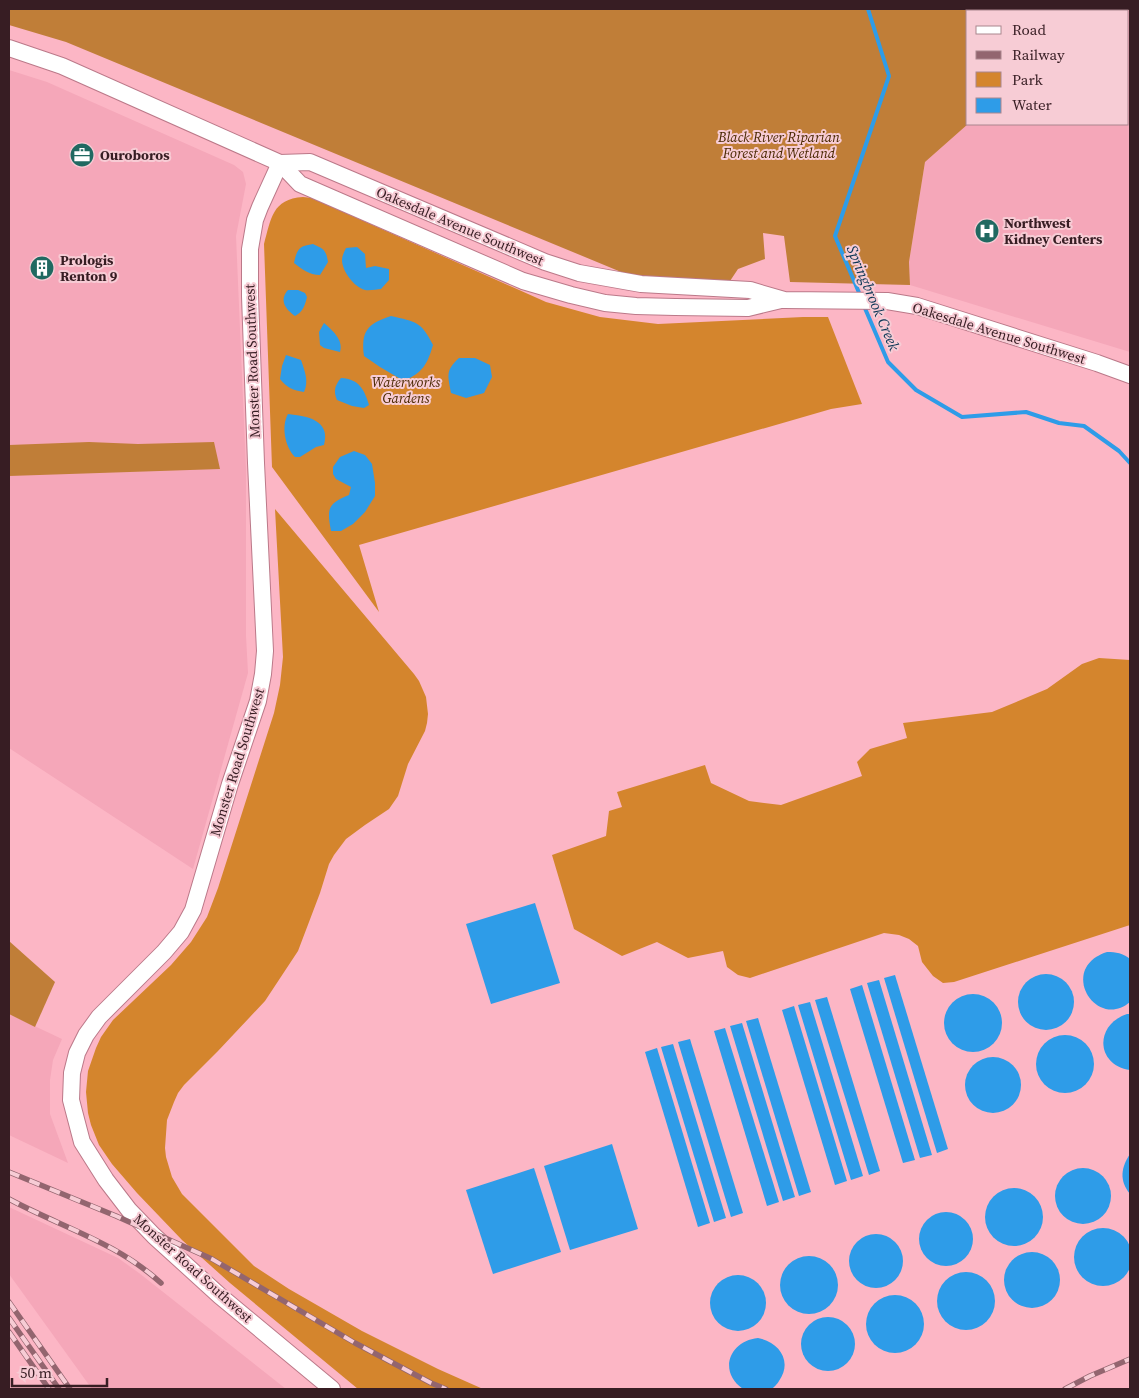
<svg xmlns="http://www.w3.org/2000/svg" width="1139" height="1398" viewBox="0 0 1139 1398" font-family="'Source Serif 4',serif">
	<rect width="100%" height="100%" fill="#fcb6c5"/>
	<g fill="#f5a7b9">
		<path d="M 1096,9 L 1130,9 L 1130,352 L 910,285 L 909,262 L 925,162 L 968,124 L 1128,124 L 1128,11 L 1093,11 Z"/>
		<path d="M 9,70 L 47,82 L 234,165 L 243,172 L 246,184 L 236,236 L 246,468 L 246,636 L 248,673 L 193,869 L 9,748 Z"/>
		<path d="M 9,1014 L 62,1039 L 53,1060 L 50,1080 L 50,1114 L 68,1163 L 9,1135 Z"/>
		<path d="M 9,1207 L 118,1258 L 139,1273 L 286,1389 L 92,1389 L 9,1274 Z"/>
	</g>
	<g fill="#d4852d">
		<path d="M 303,197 L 312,198 L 546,302 L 600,317 L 658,324 L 803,317 L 828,317 L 862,404 L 831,409 L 359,545 L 379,612 L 272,467 L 264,244 C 271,219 272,199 303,197 Z"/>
		<path d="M 275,509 L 414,674 L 419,681 L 426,697 L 428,714 L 427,723 L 425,731 L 408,764 L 398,796 L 389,809 L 365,825 L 346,839 L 334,855 L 329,864 L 320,893 L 298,951 L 265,1001 L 218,1051 L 184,1085 L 178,1093 L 174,1102 L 167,1120 L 165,1148 L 166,1157 L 172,1177 L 182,1194 L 254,1266 L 289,1289 L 362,1331 L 438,1369 L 483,1389 L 358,1389 L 230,1283 L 182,1240 L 137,1193 L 112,1164 L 99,1145 L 91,1125 L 88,1113 L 86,1092 L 88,1071 L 96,1048 L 101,1037 L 113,1020 L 171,965 L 191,942 L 207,917 L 218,888 L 274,713 L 280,685 L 283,657 Z"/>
		<path d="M 1099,658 L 1130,660 L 1130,925 L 954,982 L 943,983 L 933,976 L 922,962 L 918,946 L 909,939 L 899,935 L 884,933 L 750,978 L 738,975 L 727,967 L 723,951 L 688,958 L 657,942 L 622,956 L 574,929 L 552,855 L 606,836 L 609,811 L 622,807 L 617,792 L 705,765 L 711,783 L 749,801 L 781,805 L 862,776 L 857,762 L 870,749 L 907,738 L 903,723 L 992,712 L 1047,689 L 1082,664 Z"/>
	</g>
	<g fill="#c07e38">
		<path d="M 9,9 L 1096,9 L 1093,11 L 968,11 L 968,124 L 925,162 L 909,262 L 910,285 L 790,282 L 784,236 L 763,233 L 765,259 L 738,269 L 730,281 L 638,279 L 66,42 L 9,25 Z"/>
		<path d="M 89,442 L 138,444 L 214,442 L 220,469 L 9,476 L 9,445 Z"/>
		<path d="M 9,941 L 55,982 L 35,1027 L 9,1014 Z"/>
	</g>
	<g fill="#2e9ce8">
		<path d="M 313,244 C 324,249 326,250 328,262 L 320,275 C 309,275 302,269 294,263 C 297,249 299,246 313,244 Z"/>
		<path d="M 357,247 L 365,254 L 366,268 L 375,266 L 389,269 L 389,280 L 381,289 C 377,289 370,291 365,290 C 354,287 342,271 342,260 C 342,256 344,252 346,248 Z"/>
		<path d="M 288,290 L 298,290 L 305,293 L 307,297 C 305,305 303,312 295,316 C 285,309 279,300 288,290 Z"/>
		<path d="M 391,316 C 416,322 421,321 433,345 C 427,365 423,372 404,381 L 380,367 L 364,356 C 361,331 367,324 391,316 Z"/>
		<path d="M 324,323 C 332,330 344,340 340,352 L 324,348 L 320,345 L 319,332 Z"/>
		<path d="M 286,355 L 301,360 C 305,372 309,381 304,392 C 293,390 287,388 280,379 L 282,366 Z"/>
		<path d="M 459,358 L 475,358 L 490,365 L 492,377 L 484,393 L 466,398 L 451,393 C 448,375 445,371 459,358 Z"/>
		<path d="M 341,378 C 359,379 364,389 369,405 L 364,408 L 352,406 L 337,400 C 333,391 335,385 341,378 Z"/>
		<path d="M 288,414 C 307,416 331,420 324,445 L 316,447 L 300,457 L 295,457 C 285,447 281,426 288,414 Z"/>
		<path d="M 354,451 L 365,455 L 372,464 L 375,483 L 375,496 L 365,512 L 353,524 L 341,531 L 331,531 C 327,509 327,504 349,495 L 351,487 L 336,479 L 333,474 L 333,467 L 340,457 Z"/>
		<path d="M 535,903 L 560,983 L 491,1004 L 466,924 Z"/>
		<path d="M 1107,952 C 1116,952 1123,953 1130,959 L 1130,1002 C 1096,1031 1057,968 1107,952 Z"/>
		<circle cx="1046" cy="1002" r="28"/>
		<path d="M 895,975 L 948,1149 L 937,1153 L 884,978 Z"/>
		<path d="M 879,980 L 932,1155 L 920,1158 L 867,983 Z"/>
		<path d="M 862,985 L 915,1160 L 903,1163 L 850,989 Z"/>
		<circle cx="973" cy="1023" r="29"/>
		<path d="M 827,997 L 880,1171 L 869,1175 L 815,1000 Z"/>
		<path d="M 810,1002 L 863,1176 L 851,1180 L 798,1005 Z"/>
		<path d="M 794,1006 L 847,1181 L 835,1185 L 782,1010 Z"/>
		<path d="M 1127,1014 L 1130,1014 L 1130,1070 C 1096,1065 1094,1025 1127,1014 Z"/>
		<path d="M 758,1018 L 811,1192 L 799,1196 L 746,1021 Z"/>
		<path d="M 742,1023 L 795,1197 L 783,1201 L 730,1026 Z"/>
		<path d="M 725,1028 L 779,1202 L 767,1206 L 714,1031 Z"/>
		<circle cx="1065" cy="1064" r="29"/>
		<path d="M 690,1039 L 743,1213 L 731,1217 L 678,1042 Z"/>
		<path d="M 673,1044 L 726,1218 L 714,1222 L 661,1047 Z"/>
		<path d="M 657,1048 L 710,1223 L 698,1227 L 645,1052 Z"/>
		<circle cx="993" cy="1085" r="28"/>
		<path d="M 612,1144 L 638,1229 L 570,1250 L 544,1166 Z"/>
		<path d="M 1130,1154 L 1130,1194 C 1119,1181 1121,1167 1130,1154 Z"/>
		<circle cx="1083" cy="1196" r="28"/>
		<path d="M 534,1168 L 561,1252 L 493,1274 L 466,1190 Z"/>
		<circle cx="1014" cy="1217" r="29"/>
		<circle cx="946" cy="1239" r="27"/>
		<circle cx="1103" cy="1257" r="29"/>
		<circle cx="876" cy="1261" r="27"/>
		<circle cx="1032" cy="1280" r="28"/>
		<circle cx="809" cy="1285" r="29"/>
		<circle cx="966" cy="1301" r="29"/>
		<circle cx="738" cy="1303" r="28"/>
		<circle cx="895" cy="1324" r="29"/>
		<circle cx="828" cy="1344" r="27"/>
		<path d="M 758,1338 C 779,1342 793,1361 779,1381 C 777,1384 774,1388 771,1389 C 765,1391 750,1389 743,1389 C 718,1372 729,1341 758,1338 Z"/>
	</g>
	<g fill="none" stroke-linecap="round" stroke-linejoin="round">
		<g stroke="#2e9ce8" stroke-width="4">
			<path d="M 860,295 L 835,236 L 889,76 L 868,9"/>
			<path d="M 864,306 L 888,362 L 916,390 L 962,417 L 1026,412 L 1059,423 L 1084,426 L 1119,451 L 1130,463"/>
		</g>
		<defs>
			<g id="secondary">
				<path d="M 9,48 L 62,66 L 280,163 L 300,184 L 523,281 L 571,295 L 605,303 L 636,306 L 675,307 L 748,308 L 781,300"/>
				<path d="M 280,163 L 260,207 L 255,220 L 250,249 L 250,296 L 256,463 L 265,651 L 263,674 L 258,701 L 230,784 L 193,910 L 181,932 L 164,952 L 99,1017 L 86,1035 L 77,1053 L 72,1073 L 71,1100 L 82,1142 L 106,1180 L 129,1210 L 154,1236 L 220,1296 L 332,1389"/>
				<path d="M 280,163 L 310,162 L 545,262 L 579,273 L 641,284 L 750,290 L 784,300 L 887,301 L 917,306 L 1097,363 L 1130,375"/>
			</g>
		</defs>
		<use href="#secondary" stroke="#bb7989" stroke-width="18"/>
		<use href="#secondary" stroke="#fff" stroke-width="16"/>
		<defs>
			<g id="rail">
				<path d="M 9,1172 L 116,1216 L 212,1259 L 355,1343 L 431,1383 L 446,1389"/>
				<path d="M 9,1199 C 61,1227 116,1242 161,1283"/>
				<path d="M 9,1302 L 70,1389"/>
				<path d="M 9,1318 L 59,1389"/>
				<path d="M 9,1332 L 49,1389"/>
				<path d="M 1065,1389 L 1090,1376 L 1130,1359"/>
			</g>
		</defs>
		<use href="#rail" stroke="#93656f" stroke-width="5.5"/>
		<use href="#rail" stroke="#f7ccd5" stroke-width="4" stroke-dasharray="11" stroke-linecap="butt"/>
	</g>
	<defs>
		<symbol id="office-disc" viewBox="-11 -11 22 22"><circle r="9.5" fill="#206961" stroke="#f7ccd5"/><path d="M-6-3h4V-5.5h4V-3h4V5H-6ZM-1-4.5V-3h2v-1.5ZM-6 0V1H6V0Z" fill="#fff"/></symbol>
		<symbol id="hospital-disc" viewBox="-11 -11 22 22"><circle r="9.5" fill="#206961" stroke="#f7ccd5"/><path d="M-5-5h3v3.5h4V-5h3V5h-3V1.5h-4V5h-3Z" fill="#fff"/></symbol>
		<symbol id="building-disc" viewBox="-11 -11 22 22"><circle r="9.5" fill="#206961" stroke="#f7ccd5"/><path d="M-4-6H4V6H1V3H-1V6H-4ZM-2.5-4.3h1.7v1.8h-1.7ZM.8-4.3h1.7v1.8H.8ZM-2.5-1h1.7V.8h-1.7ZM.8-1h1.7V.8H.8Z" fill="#fff"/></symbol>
	</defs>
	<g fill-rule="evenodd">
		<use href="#office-disc" x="68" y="141" width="28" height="28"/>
		<use href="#hospital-disc" x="973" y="217" width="28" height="28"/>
		<use href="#building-disc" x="28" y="254" width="28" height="28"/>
	</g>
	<g text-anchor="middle" stroke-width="4" stroke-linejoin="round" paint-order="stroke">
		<g font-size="14" font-style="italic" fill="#492800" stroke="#f7ccd5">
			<text x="779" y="142">Black River Riparian<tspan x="779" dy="16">Forest and Wetland</tspan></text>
			<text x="406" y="387">Waterworks<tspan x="406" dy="16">Gardens</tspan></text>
		</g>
		<g font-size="14" font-weight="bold" fill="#371d23" stroke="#f7ccd5" text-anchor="start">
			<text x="100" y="160">Ouroboros</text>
			<text x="1004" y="228">Northwest<tspan x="1004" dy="16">Kidney Centers</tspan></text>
			<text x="60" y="265">Prologis<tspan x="60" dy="16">Renton 9</tspan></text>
		</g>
		<g font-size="14" fill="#371d23" stroke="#f7ccd5">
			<text transform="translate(460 226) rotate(23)" y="5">Oakesdale Avenue Southwest</text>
			<text transform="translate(999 333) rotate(17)" y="5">Oakesdale Avenue Southwest</text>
			<text transform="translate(252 361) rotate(-92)" y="5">Monster Road Southwest</text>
			<text transform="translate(237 762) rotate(-73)" y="5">Monster Road Southwest</text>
			<text transform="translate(193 1268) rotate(42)" y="5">Monster Road Southwest</text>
		</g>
		<g font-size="15" font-style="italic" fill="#083453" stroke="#f7ccd5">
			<text transform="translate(873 298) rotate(67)" y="5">Springbrook Creek</text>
		</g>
	</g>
	<rect width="1139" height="1398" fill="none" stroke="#371d23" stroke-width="20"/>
	<rect x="966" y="10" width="162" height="115" fill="#f7ccd5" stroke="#aa868e"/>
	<rect x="976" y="26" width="25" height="8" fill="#ffffff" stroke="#aa868e"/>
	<text x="1012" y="35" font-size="15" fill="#371d23">Road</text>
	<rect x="976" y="51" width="25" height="8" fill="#93656f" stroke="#aa868e"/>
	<text x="1012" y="60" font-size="15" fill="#371d23">Railway</text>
	<rect x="976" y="72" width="25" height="15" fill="#d4852d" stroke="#aa868e"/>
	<text x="1012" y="85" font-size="15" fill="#371d23">Park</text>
	<rect x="976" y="98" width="25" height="15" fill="#2e9ce8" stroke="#aa868e"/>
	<text x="1012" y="110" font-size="15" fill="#371d23">Water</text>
	<path d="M12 1378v8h95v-8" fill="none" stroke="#371d23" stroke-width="2.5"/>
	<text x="20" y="1378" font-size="15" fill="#371d23" stroke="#f7ccd5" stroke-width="4" paint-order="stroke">50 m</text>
</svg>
